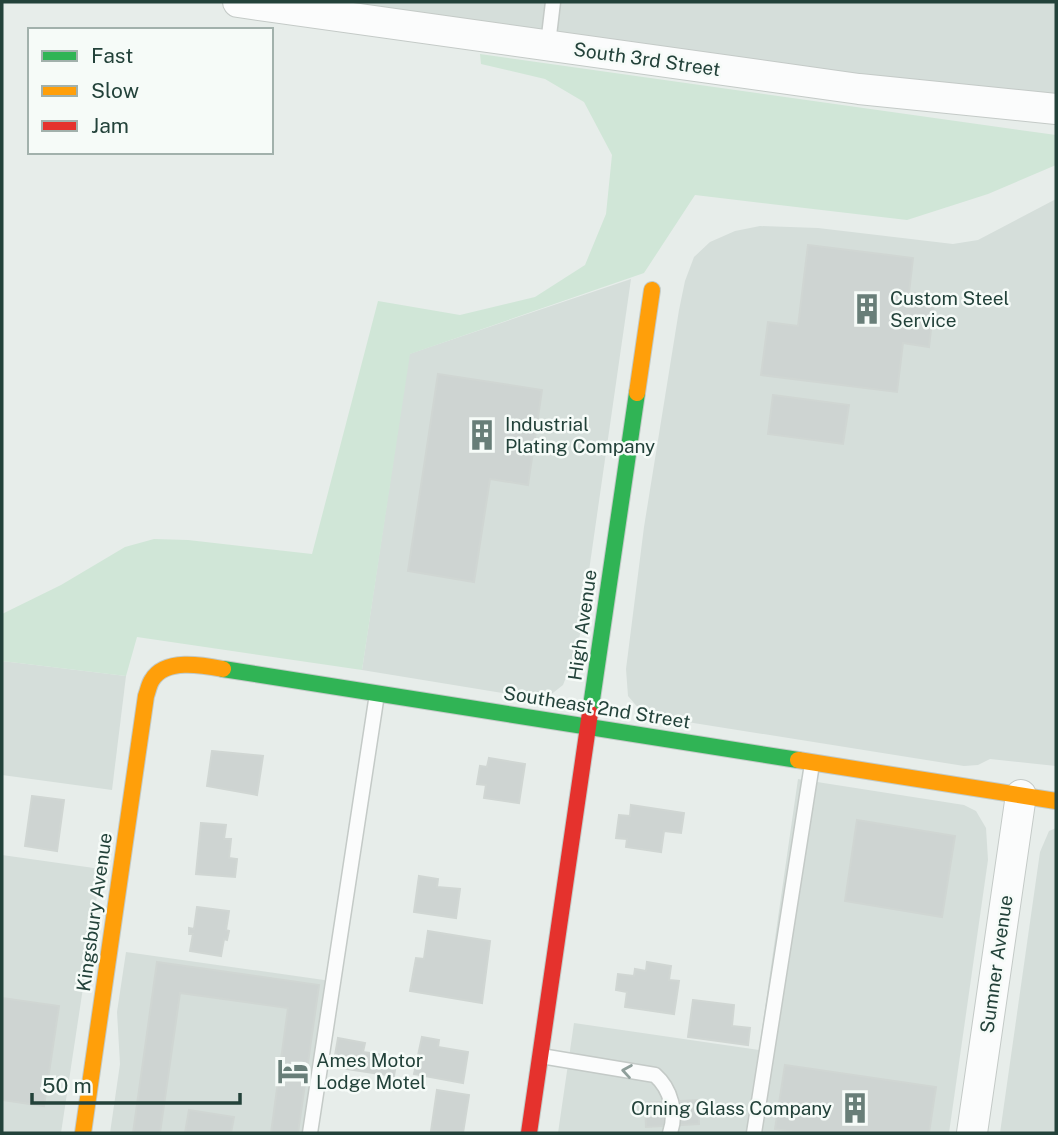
<svg xmlns="http://www.w3.org/2000/svg" width="1058" height="1135" viewBox="0 0 1058 1135" font-family="'Public Sans',sans-serif">
	<rect width="100%" height="100%" fill="#e7edea"/>
	<g fill="#d5deda">
		<path d="M 238,2 L 1056,2 L 1056,109 Z"/>
		<path d="M 1056,199 L 1056,766 L 990,759 L 978,765 L 964,766 L 656,717 L 640,710 L 628,696 L 626,669 L 644,527 L 679,310 L 685,281 L 694,257 L 710,242 L 735,231 L 760,226 L 818,228 L 953,244 L 978,240 Z"/>
		<path d="M 631,279 L 578,647 L 563,685 L 549,696 L 533,698 L 362,670 L 409,354 Z"/>
		<path d="M 2,661 L 126,676 L 112,790 L 2,775 Z"/>
		<path d="M 798,779 L 964,805 L 976,811 L 986,828 L 988,860 L 949,1133 L 558,1133 L 574,1023 L 759,1050 Z"/>
		<path d="M 1056,828 L 1056,1133 L 1000,1133 L 1040,852 L 1049,831 Z"/>
		<path d="M 2,855 L 101,869 L 61,1133 L 2,1133 Z"/>
		<path d="M 126,952 L 338,982 L 317,1133 L 110,1133 L 120,1064 L 117,1012 Z"/>
	</g>
	<path fill="#d0e6d7" d="M 480,54 L 1056,135 L 1056,165 L 988,194 L 907,220 L 695,195 L 644,273 L 410,354 L 362,670 L 137,637 L 126,676 L 2,661 L 2,614 L 61,585 L 125,547 L 154,539 L 188,540 L 312,554 L 378,301 L 460,315 L 535,297 L 585,265 L 606,214 L 612,155 L 584,102 L 545,79 L 481,64 Z"/>
	<g fill="#ced4d2" stroke="#d0d6d3" stroke-width="2">
		<path d="M 808,245 L 913,258 L 909,293 L 935,296 L 929,347 L 903,343 L 897,392 L 761,375 L 768,322 L 798,326 Z"/>
		<path d="M 438,374 L 542,390 L 528,485 L 490,479 L 474,582 L 408,571 Z"/>
		<path d="M 773,395 L 849,405 L 843,444 L 768,434 Z"/>
		<path d="M 212,751 L 263,756 L 257,795 L 207,786 Z"/>
		<path d="M 489,758 L 525,764 L 519,803 L 484,798 L 486,785 L 477,784 L 480,766 L 487,767 Z"/>
		<path d="M 32,796 L 64,800 L 57,851 L 25,846 Z"/>
		<path d="M 631,805 L 684,813 L 681,833 L 664,831 L 661,852 L 626,847 L 627,839 L 616,838 L 619,815 L 630,816 Z"/>
		<path d="M 857,820 L 955,836 L 942,917 L 845,901 Z"/>
		<path d="M 201,823 L 226,825 L 224,839 L 231,839 L 229,858 L 237,859 L 235,877 L 196,874 Z"/>
		<path d="M 419,876 L 438,879 L 437,887 L 460,889 L 456,918 L 414,912 Z"/>
		<path d="M 197,907 L 229,911 L 226,930 L 229,931 L 227,940 L 224,939 L 221,956 L 190,951 L 193,934 L 189,934 L 189,928 L 194,929 Z"/>
		<path d="M 428,931 L 490,941 L 482,1003 L 410,991 L 416,958 L 424,959 Z"/>
		<path d="M 157,962 L 319,985 L 298,1133 L 271,1133 L 288,1008 L 180,993 L 160,1133 L 133,1133 Z"/>
		<path d="M 647,962 L 671,966 L 669,980 L 679,981 L 674,1014 L 625,1007 L 627,992 L 616,990 L 618,974 L 634,976 L 635,969 L 646,971 Z"/>
		<path d="M 2,998 L 59,1006 L 44,1106 L 2,1100 Z"/>
		<path d="M 693,1000 L 734,1005 L 732,1026 L 750,1028 L 748,1045 L 688,1037 Z"/>
		<path d="M 422,1037 L 439,1040 L 438,1047 L 468,1052 L 463,1083 L 414,1074 Z"/>
		<path d="M 338,1038 L 365,1043 L 363,1052 L 397,1057 L 394,1076 L 333,1067 Z"/>
		<path d="M 785,1065 L 936,1087 L 929,1133 L 803,1133 L 775,1129 Z"/>
		<path d="M 437,1090 L 469,1095 L 463,1133 L 431,1131 Z"/>
		<path d="M 698,1100 L 699,1124 L 646,1127 L 645,1103 Z"/>
		<path d="M 189,1110 L 234,1117 L 231,1133 L 185,1133 Z"/>
	</g>
	<g fill="none" stroke-linecap="round" stroke-linejoin="round">
		<defs>
			<g id="lane">
				<path d="M 548,44 L 553,2"/>
				<path d="M 541,1056 L 655,1075 C 671,1089 677,1113 670,1133"/>
				<path d="M 310,1133 L 377,694"/>
				<path d="M 754,1133 L 812,764"/>
			</g>
			<g id="street">
				<path d="M 238,2 L 859,89 L 1056,109"/>
				<path d="M 972,1133 L 1021,795"/>
			</g>
			<g id="fast">
				<path d="M 223,669 L 798,760"/>
				<path d="M 590,713 L 637,393"/>
			</g>
			<g id="slow">
				<path d="M 637,393 L 652,290"/>
				<path d="M 798,760 L 1056,801"/>
				<path d="M 83,1133 L 146,696 C 148,691 149,684 152,680 C 165,658 202,665 223,669"/>
			</g>
			<path id="jam" d="M 529,1133 L 590,713"/>
		</defs>
		<use href="#lane" stroke="#c4cac7" stroke-width="17"/>
		<use href="#street" stroke="#c4cac7" stroke-width="32"/>
		<use href="#fast" stroke="#c2cac7" stroke-width="18"/>
		<use href="#slow" stroke="#c2cac7" stroke-width="18"/>
		<use href="#jam" stroke="#c2cac7" stroke-width="18"/>
		<use href="#lane" stroke="#fbfcfc" stroke-width="14"/>
		<use href="#street" stroke="#fbfcfc" stroke-width="30"/>
		<use href="#fast" stroke="#30b455" stroke-width="16"/>
		<use href="#slow" stroke="#ff9f0a" stroke-width="16"/>
		<use href="#jam" stroke="#e5322d" stroke-width="16"/>
	</g>
	<defs><path id="oneway-chevron" d="M-2-3.5L2.5 0L-2 3.5" fill="none" stroke-width="1.6" stroke-linecap="round" stroke-linejoin="round" transform="scale(1.75)"/></defs>
	<use stroke="#8f9f9b" href="#oneway-chevron" transform="translate(627 1071) rotate(-171)"/>
	<defs>
		<symbol id="building-bare" viewBox="-9 -9 18 18"><path d="M-4-6H4V6H1V3H-1V6H-4ZM-2.5-4.3h1.7v1.8h-1.7ZM.8-4.3h1.7v1.8H.8ZM-2.5-1h1.7V.8h-1.7ZM.8-1h1.7V.8H.8Z" fill="#687e78" stroke="#f6fbf8" stroke-width="2.5" paint-order="stroke"/></symbol>
		<symbol id="hotel-bare" viewBox="-9 -9 18 18"><path d="M-6-4.5h1.5V1H6V5H4.5V3h-9V5H-6ZM-4 0a1.8 1.8 0 1 1 3.6 0ZM.5 0V-2.5h3Q6-2.5 6 0Z" fill="#687e78" stroke="#f6fbf8" stroke-width="2.5" paint-order="stroke"/></symbol>
	</defs>
	<g fill-rule="evenodd">
		<use href="#building-bare" x="845" y="287" width="44" height="44"/>
		<use href="#building-bare" x="460" y="413" width="44" height="44"/>
		<use href="#hotel-bare" x="271" y="1049" width="44" height="44"/>
		<use href="#building-bare" x="833" y="1086" width="44" height="44"/>
	</g>
	<g text-anchor="middle" stroke-width="5" stroke-linejoin="round" paint-order="stroke">
		<g font-size="19" fill="#23423a" stroke="#f6fbf8">
			<text transform="translate(647 59) rotate(8)" y="7">South 3rd Street</text>
			<text transform="translate(582 625) rotate(-82)" y="7">High Avenue</text>
			<text transform="translate(597 707) rotate(9)" y="7">Southeast 2nd Street</text>
			<text transform="translate(94 912) rotate(-82)" y="7">Kingsbury Avenue</text>
			<text transform="translate(996 964) rotate(-82)" y="7">Sumner Avenue</text>
		</g>
		<g font-size="19" fill="#23423a" stroke="#f6fbf8" text-anchor="start">
			<text x="890" y="305">Custom Steel<tspan x="890" dy="22">Service</tspan></text>
			<text x="505" y="431">Industrial<tspan x="505" dy="22">Plating Company</tspan></text>
			<text x="316" y="1067">Ames Motor<tspan x="316" dy="22">Lodge Motel</tspan></text>
			<text x="832" y="1115" text-anchor="end">Orning Glass Company</text>
		</g>
	</g>
	<rect width="1058" height="1135" fill="none" stroke="#23423a" stroke-width="7"/>
	<rect x="28" y="28" width="245" height="126" fill="#f6fbf8" stroke="#a2b1ac" stroke-width="2"/>
	<rect x="42" y="51" width="35" height="10" fill="#30b455" stroke="#a2b1ac" stroke-width="2"/>
	<text x="91" y="63" font-size="21" fill="#23423a">Fast</text>
	<rect x="42" y="86" width="35" height="10" fill="#ff9f0a" stroke="#a2b1ac" stroke-width="2"/>
	<text x="91" y="98" font-size="21" fill="#23423a">Slow</text>
	<rect x="42" y="121" width="35" height="10" fill="#e5322d" stroke="#a2b1ac" stroke-width="2"/>
	<text x="91" y="133" font-size="21" fill="#23423a">Jam</text>
	<path d="M32 1093v10h208v-10" fill="none" stroke="#23423a" stroke-width="3.5"/>
	<text x="42" y="1093" font-size="21" fill="#23423a" stroke="#f6fbf8" stroke-width="5" paint-order="stroke">50 m</text>
</svg>
